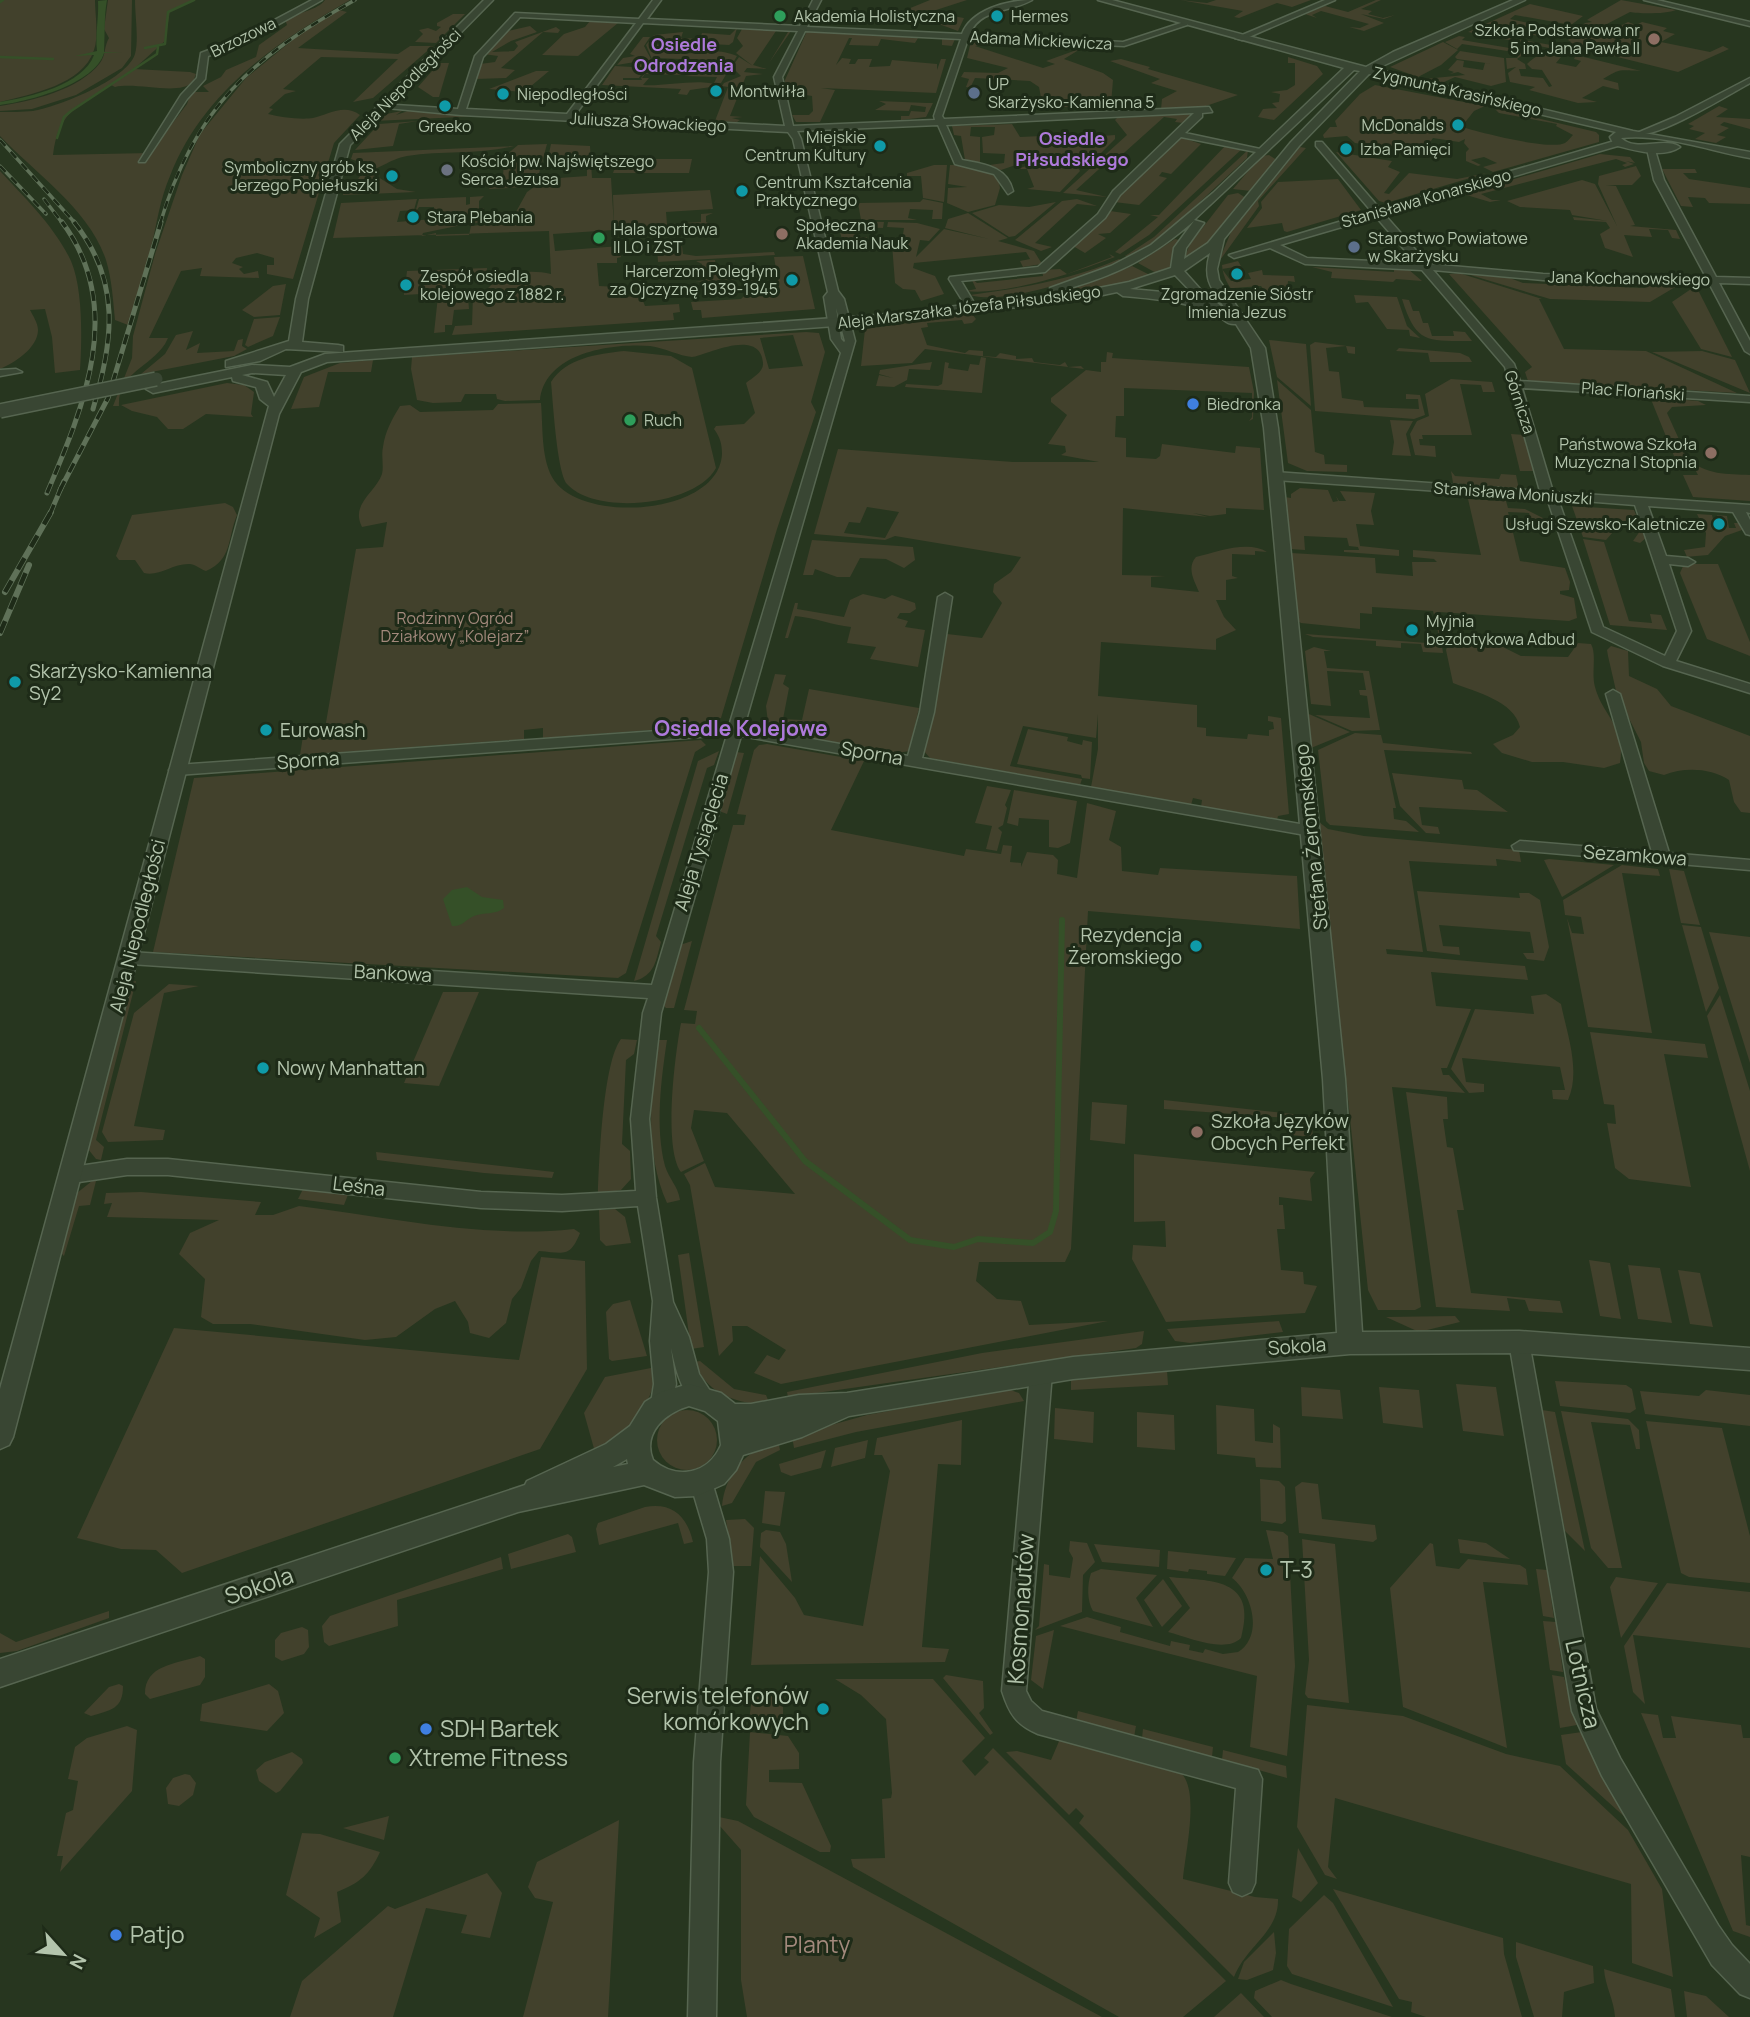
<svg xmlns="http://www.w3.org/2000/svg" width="1750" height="2017" viewBox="0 0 1750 2017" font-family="Manrope,sans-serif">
	<rect width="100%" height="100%" fill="#27361f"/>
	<g fill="#42412c" fill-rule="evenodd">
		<path d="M 0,0 L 95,0 C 95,14 99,37 94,50 C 83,85 31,94 0,102 Z"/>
		<path d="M 108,0 L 132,0 L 131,56 L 122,68 L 76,95 L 32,109 L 0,111 L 0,106 C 32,101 79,90 100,63 C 106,55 104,46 109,38 L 104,29 Z"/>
		<path d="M 135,0 L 196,0 L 170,11 L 165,41 L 134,69 L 190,72 L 196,74 L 193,82 C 179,96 138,82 115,87 L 111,85 C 77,106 58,113 53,155 L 150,153 L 187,104 L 191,92 L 209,92 L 203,86 L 221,77 L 226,70 L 256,57 L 259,45 L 287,25 L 285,19 C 297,13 318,10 325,0 L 350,0 C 275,43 203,92 170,176 C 160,199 157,223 151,248 C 145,274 136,299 128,325 L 115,320 C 113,300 112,280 106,260 C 89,209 35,173 0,136 L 0,112 C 11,112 22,112 33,111 C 57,107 127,80 135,54 C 139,39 135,16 135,0 Z"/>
		<path d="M 930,0 L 967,0 L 930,12 L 964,18 L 958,31 L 903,11 Z"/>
		<path d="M 1180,0 L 1207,3 L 1216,0 L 1311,0 L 1292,7 L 1277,3 L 1239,18 L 1234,17 L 1243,11 Z"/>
		<path d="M 1376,0 L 1381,0 L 1361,9 L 1372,11 L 1368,14 L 1383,18 L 1395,15 L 1384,19 L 1361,14 L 1384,23 L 1364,31 L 1349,27 L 1360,28 L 1369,24 L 1321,11 L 1312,15 L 1317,18 L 1305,14 L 1325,6 L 1348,12 Z"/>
		<path d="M 1621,0 L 1676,10 C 1667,14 1639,14 1630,12 L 1605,25 L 1616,28 L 1628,22 L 1636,25 L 1642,22 L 1667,28 L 1663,31 L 1675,34 L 1661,42 L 1710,52 L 1723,46 L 1729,49 L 1678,72 L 1569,45 L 1571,42 L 1568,40 L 1585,23 L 1592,22 L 1587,20 L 1590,18 Z"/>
		<path d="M 1530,4 L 1583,16 L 1571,25 L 1515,15 L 1510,19 L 1565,31 L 1558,31 L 1553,36 L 1557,39 L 1497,29 L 1493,35 L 1551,45 L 1549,48 L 1468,32 Z"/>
		<path d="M 339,10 L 347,12 L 298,48 L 398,54 L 410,46 L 433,46 L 373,98 L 353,102 L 398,59 L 321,57 L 283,89 L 296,91 L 285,94 L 269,108 L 273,109 L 268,114 C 279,117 301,120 313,118 C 328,115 344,103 360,115 L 334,143 L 293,279 L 267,274 L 267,265 L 274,265 L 274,258 L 257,253 L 236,258 L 232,263 L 243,267 L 239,269 L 244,274 L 258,271 L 259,278 L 200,276 L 202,268 L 181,271 L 149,338 L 168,338 L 165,344 C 150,367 117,374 119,406 L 113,406 L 132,358 L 133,336 L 155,254 L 182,175 L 200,134 L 246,78 L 301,33 Z"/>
		<path d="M 453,14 L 465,14 L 436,43 L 415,42 L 423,34 L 419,30 L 428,28 L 436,31 L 441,27 L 437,26 L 437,23 Z"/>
		<path d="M 590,21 L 618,23 L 578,56 L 542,55 L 564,34 L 585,27 Z"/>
		<path d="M 530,26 L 537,32 L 511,41 L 492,52 L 514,51 L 518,46 L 515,42 L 556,27 L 560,30 L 558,33 L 543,32 L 501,68 L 515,70 L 506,78 L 475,79 L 480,64 L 495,62 L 498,56 L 483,54 L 504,32 Z"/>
		<path d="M 737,28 L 733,42 L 729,45 L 653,41 L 650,44 L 674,46 L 670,54 C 698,55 713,46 737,56 L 721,83 L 714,83 L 717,77 L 684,76 L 699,74 L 702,69 L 695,69 L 700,64 L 725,68 L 728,61 L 657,58 L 654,62 L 677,65 L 675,71 L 684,72 L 681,75 L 645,74 L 642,78 L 649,78 L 643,85 C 663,87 704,77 718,86 L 690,90 L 687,95 L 678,94 L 681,89 L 602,85 L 615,66 L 632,67 L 635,62 L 617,65 L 623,58 L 635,56 L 630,54 L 643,37 L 650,37 L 644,46 L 651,59 L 639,78 L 623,78 L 623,80 L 642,80 L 641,78 L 652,64 L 654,64 L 646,45 L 654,35 L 683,32 L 681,38 L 705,39 L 707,36 L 701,36 L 702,33 L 730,35 Z"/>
		<path d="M 742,29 L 791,31 L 769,63 L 788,32 L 776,31 L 753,65 L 767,69 L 747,68 L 744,72 L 763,74 L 746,76 L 730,116 L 743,117 L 732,118 L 740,120 L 737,122 L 715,121 L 728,87 L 722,86 L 724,83 L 741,76 L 732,67 L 739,57 L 753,66 L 736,53 L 743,46 L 737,38 Z"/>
		<path d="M 807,31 L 951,38 L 955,39 L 952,46 L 942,45 L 942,39 L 918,38 L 915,43 L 881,39 L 878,46 L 849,45 L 852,38 L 849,38 L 836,65 L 842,58 L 851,59 L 849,64 L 855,64 L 858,59 L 872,59 L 869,67 L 890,66 L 892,60 L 937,64 L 937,70 L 941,59 L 946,59 L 936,93 L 821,88 L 835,90 L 820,122 L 796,122 L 792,115 L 809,115 L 813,111 L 812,96 L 793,93 L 792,88 L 795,87 L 785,87 L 785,80 Z"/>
		<path d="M 1459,36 L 1465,37 L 1462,40 L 1528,51 L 1517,59 L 1525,64 L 1526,69 L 1519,69 L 1521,76 L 1543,78 L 1549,87 L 1552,86 L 1542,70 L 1532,69 L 1527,64 C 1539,51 1555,51 1573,55 L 1555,55 L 1561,57 L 1556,63 L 1576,67 L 1581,61 L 1574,59 L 1576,55 L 1641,71 C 1620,71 1623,67 1603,79 L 1618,83 L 1619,90 L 1603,86 L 1582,98 L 1597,102 L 1578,103 L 1529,90 L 1535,87 L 1510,82 L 1508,73 L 1516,67 L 1507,69 L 1506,58 L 1517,58 L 1520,53 L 1462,44 L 1457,49 L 1445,42 Z"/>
		<path d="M 988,39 L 1001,42 L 975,46 L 1043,68 L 1055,64 L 1046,61 L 1082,48 L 1064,59 L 1103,73 L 1113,80 L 1111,105 L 1043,108 L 1039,87 L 1030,81 L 975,78 L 970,88 L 966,87 L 969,79 L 961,77 L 964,72 L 998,73 L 1008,68 L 967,58 L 971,41 Z"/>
		<path d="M 1443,42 L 1458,50 L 1441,65 L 1418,77 L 1390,67 Z"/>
		<path d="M 1460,51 L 1504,58 L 1506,82 L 1491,86 L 1455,77 L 1442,83 L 1424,79 L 1465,75 L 1458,72 L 1450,74 L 1454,72 L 1448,70 L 1457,60 L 1464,61 L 1463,67 L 1483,70 L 1485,63 L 1493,64 L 1457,59 L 1455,57 Z"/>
		<path d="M 1288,57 L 1317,66 L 1323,74 L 1274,120 L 1258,117 L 1263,109 L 1277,108 L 1272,103 L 1279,102 L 1280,94 L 1271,92 L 1287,90 L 1295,85 L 1295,63 L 1288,63 Z"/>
		<path d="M 1121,59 L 1150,67 L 1148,69 L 1238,95 L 1203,107 L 1161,109 L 1162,99 L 1177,91 L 1151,83 L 1160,79 L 1110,61 Z"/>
		<path d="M 439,63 L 449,63 L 439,97 L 433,97 L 418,87 Z"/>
		<path d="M 536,71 L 549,71 L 524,92 L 489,89 Z"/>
		<path d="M 1375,85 L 1485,106 L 1474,111 L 1463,125 L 1456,125 C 1473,131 1550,151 1565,143 C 1568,141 1571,137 1573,135 L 1556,126 L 1557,124 L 1499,113 L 1494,108 L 1596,132 L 1599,135 L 1599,142 L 1493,172 L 1483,167 L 1497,163 L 1484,157 L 1471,160 L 1481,165 L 1478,166 L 1466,161 L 1466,152 L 1469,149 L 1464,143 L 1465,139 L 1459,142 L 1433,138 L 1426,148 L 1433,150 L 1430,154 L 1355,143 L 1347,136 L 1324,138 L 1323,135 L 1330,127 L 1337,127 L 1335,121 L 1360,94 Z"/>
		<path d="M 879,101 L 927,103 L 933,103 L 926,117 L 901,120 L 901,116 L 909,116 L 911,111 L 925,112 L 926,107 L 911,105 L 909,111 L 875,110 L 886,104 Z"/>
		<path d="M 1719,106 L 1728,109 L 1716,117 L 1750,119 L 1750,129 L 1724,122 L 1720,125 L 1729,128 L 1717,135 L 1726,137 L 1716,143 L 1695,139 L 1705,133 L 1689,129 L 1694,126 L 1688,124 Z"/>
		<path d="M 402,111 L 396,115 L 408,111 L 562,121 L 482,116 L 374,121 L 386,114 Z"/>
		<path d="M 1187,114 L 1191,115 L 1183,123 L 1175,122 L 1177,119 L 1164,117 L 1115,161 L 1109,160 L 1076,190 L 1107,197 L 1063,193 L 1127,135 L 1115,120 L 1117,118 Z"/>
		<path d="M 418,121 L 399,124 L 393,146 L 355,150 L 379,124 Z"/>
		<path d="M 1012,124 L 1020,137 L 1041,136 L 1043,140 L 1115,135 L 1115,139 L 1101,153 L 1023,157 L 1025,162 L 1001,170 L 982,166 L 1004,163 L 1005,154 L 983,153 L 982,137 L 994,135 L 995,127 L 971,127 L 970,136 L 980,137 L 980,163 L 965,160 L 961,136 L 954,135 L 952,126 Z"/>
		<path d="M 1180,137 L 1201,144 L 1171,174 L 1162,172 L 1159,176 L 1167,178 L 1139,205 L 1114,202 Z"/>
		<path d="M 547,144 L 537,181 L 527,187 L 490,189 L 485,185 L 503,177 L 504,157 L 518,145 Z"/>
		<path d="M 551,144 L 590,146 L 592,178 L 611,178 L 614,227 L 613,195 L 710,190 L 713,209 L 666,212 L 667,224 L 701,222 L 701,214 L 713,213 L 706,216 L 706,222 L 710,224 L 666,226 L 644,234 L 643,228 L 553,234 L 555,251 L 620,246 L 621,257 L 617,258 L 617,263 L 597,263 L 599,286 L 619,287 L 620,297 L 641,296 L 645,306 L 679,304 L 680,312 L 673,313 L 674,320 L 452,335 L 455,326 L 472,325 L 473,295 L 455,292 L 404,295 L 407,271 L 487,268 L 486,283 L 476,284 L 477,273 L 456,274 L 454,290 L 483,289 L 483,301 L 488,295 L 486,291 C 499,272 529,269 551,274 L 549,231 L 333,238 L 341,203 L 417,199 L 414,210 L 400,211 L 397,222 L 433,219 L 434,207 L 419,207 L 415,213 L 419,199 L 466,197 L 466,205 L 470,204 L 470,197 L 484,196 L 479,201 L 479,221 L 481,208 L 484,208 L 481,223 L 458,222 L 457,226 L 423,233 L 422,236 L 436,233 L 436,236 L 469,235 L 471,226 L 500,223 L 512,219 L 527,192 L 545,179 L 587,176 L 587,165 L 572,165 L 568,161 L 573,159 L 548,158 Z"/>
		<path d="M 1227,144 L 1243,148 L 1149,235 L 1120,254 L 1115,252 L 1158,217 L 1150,215 L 1159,215 Z"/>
		<path d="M 514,146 C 479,155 443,150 407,156 C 389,159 379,171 361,172 L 359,162 L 351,159 L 353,153 Z"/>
		<path d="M 1300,147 L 1306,148 L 1258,201 L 1259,206 L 1218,263 L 1231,232 Z"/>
		<path d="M 1248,150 L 1247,158 L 1158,241 L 1130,259 L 1125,256 L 1154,237 Z"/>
		<path d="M 1336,152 L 1392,161 L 1388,167 L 1400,172 L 1384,193 L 1389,194 L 1409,173 L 1457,179 L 1487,173 L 1386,203 L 1379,201 Z"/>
		<path d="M 1600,154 L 1630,157 L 1635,163 L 1626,161 L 1634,164 L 1625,167 L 1622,165 L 1627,163 L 1616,159 L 1481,194 L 1492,200 L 1501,200 L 1490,202 L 1463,194 Z"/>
		<path d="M 1269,155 L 1277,160 L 1251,191 L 1233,189 L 1261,156 Z"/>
		<path d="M 618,159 L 692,159 L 689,173 L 613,173 Z"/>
		<path d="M 934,165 L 947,165 L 944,202 L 923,198 L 921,176 L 907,176 L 907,173 Z"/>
		<path d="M 950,165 L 965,165 L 998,176 L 1000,188 L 995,205 L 968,212 L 947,203 L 948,188 L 967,187 L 948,184 Z"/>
		<path d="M 1030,165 L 1032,168 L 1077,166 L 1080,171 L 1060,192 L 1027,189 L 1034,187 L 1027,169 L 1016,169 Z"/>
		<path d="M 1636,166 L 1641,176 L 1632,185 L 1606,185 L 1616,186 L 1635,225 L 1630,226 L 1676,230 L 1680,239 L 1672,238 L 1668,230 L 1649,229 L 1652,237 L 1624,235 L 1633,257 L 1605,248 L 1600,234 L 1610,228 L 1606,222 L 1574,220 L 1573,217 L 1608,221 L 1572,215 L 1570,210 L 1520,207 L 1507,201 L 1582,180 L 1595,184 L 1617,226 L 1598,184 L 1599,176 Z"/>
		<path d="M 1662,169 L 1695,169 L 1697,173 L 1683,173 L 1689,179 L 1750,188 L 1750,204 L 1709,203 L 1705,198 L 1688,197 L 1693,207 L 1681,206 Z"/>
		<path d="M 0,171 C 25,198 55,227 71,261 C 83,289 82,340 80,370 L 55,373 L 52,337 L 45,309 L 30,310 C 33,316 38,323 38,330 C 38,348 14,363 0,369 Z"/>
		<path d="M 375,175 L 397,189 L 416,192 L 343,195 L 344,189 L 355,184 L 360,176 Z"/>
		<path d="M 1338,179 L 1361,210 L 1287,232 L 1284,231 L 1282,223 L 1247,228 L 1262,208 L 1261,202 L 1278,182 Z"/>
		<path d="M 1238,193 L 1246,198 L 1208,244 L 1184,259 L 1190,244 L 1228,195 Z"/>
		<path d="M 923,199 L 943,203 L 942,219 L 932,219 L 933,210 L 910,209 L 908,218 L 917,220 L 861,220 L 858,203 L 920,202 Z"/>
		<path d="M 1077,199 L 1097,206 L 1077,204 L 1035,243 L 1052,247 L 1041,251 L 1015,240 L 1062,201 Z"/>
		<path d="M 1056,202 L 1015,236 L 1009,237 L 972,213 L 999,205 L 1029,207 Z"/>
		<path d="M 1110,211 L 1131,214 L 1110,233 L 1098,234 L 1106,238 L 1085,253 L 1073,246 Z"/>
		<path d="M 968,213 L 1008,238 L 998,241 L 1034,251 L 1042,264 L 1023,267 L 1020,261 L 1030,259 L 1026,252 L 914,263 L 913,268 L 935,276 L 944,294 L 921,301 L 915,290 L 903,289 L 895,283 L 892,244 L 902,241 L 904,228 L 887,227 L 888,222 L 917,223 L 940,229 L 929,241 L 920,240 L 916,257 L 944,229 L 989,239 L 945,228 L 948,219 Z"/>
		<path d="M 837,221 L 884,222 L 883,228 L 858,227 L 856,237 L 867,237 L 867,242 L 843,243 Z"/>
		<path d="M 1175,239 L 1179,240 L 1173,252 L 1171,268 L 1158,274 L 1138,263 Z"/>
		<path d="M 682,246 L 683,254 L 696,256 L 774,252 L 775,255 L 658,262 L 657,247 Z"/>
		<path d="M 1109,254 L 1115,257 C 1078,272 1004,296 966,291 L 976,289 L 971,278 L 977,283 L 1043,276 L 1042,270 L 1060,269 L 1067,274 L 1112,257 Z"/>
		<path d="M 803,256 L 815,309 L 702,318 L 701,310 L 693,310 L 691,302 L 741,299 L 747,293 L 745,280 L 778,282 L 774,257 Z"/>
		<path d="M 1119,259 L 1125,262 C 1091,275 1004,306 970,295 C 1022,288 1071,280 1119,259 Z"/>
		<path d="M 715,260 L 717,273 L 757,271 L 758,278 L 695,282 L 705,280 L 702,264 L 696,261 Z"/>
		<path d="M 1238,261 L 1241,266 L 1222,269 L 1231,281 L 1251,279 L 1248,273 L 1262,270 L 1263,275 L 1294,276 L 1295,282 L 1288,281 L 1287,290 L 1267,294 L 1261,286 L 1234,288 L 1239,296 L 1236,296 C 1229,286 1223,278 1222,265 Z"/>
		<path d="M 1132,266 L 1152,276 L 1117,287 L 1077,294 L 878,314 C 964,304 1052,301 1132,266 Z"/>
		<path d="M 1312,267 L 1394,272 L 1394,268 L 1408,269 L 1422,281 L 1396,279 L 1393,282 L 1331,278 L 1332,272 Z"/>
		<path d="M 1459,273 L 1542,299 L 1539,299 L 1564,349 L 1646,351 L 1737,393 L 1528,381 L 1525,372 L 1532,367 L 1449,274 Z"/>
		<path d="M 1467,274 L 1502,275 L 1523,283 L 1644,288 L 1658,283 L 1682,283 L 1650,302 L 1550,299 Z"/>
		<path d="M 286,284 L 280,315 L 254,317 L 242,310 L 273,286 Z"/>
		<path d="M 1694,287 L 1697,288 L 1732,357 L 1701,349 L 1672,302 Z"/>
		<path d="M 455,295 L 468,297 L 469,309 L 454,310 L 452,325 L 445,325 L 445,332 L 434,333 L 438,296 Z"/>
		<path d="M 1354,295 L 1397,297 L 1407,326 L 1420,338 L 1410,336 L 1409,330 L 1387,329 L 1368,302 L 1356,303 Z"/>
		<path d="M 1402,299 L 1409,300 L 1413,311 L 1419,311 L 1423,323 L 1428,323 L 1432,336 L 1454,336 L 1453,331 L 1465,332 L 1472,341 C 1427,341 1416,344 1402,299 Z"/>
		<path d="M 972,314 L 976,319 L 972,323 L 964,324 L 962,320 L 927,323 L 928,327 L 921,328 L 927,345 L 965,353 L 969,350 L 983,351 L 983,356 L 996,357 L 1000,353 L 1016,356 L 1016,359 L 1032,358 L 1034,362 L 1060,365 L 1065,362 L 1068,367 L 1081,366 L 1084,369 L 925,349 L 912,363 L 861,366 L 865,329 Z"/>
		<path d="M 280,317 L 273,336 L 248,347 L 245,345 L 254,319 Z"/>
		<path d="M 193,331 L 186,350 L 200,343 L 197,353 L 234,351 L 238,340 L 243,339 L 242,346 L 247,349 L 234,356 L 141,374 L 165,354 L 176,335 Z"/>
		<path d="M 806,332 L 819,333 L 825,352 L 811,402 L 816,412 L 777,529 L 721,718 L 704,722 L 704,726 L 543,738 L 543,728 L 524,730 L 524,739 L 300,755 L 303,736 L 324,734 L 356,549 L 383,547 L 387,522 L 362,527 C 350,504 376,492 382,474 C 384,466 381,455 383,447 C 385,432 392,419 400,406 L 410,405 L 420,412 L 493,410 L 498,404 L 541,403 C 543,427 541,456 552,477 C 578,525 719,516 722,454 C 722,444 720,437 714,429 L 716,426 L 744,424 L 755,413 L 746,383 C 752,378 764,372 763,363 C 760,326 703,357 692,357 C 679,356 665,348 650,346 C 611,343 545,353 540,400 L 505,401 L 497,399 L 496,394 L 465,394 L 461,402 L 433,403 L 417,400 L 411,369 L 412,357 ZM 793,335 L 803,366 L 769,369 L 760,338 Z"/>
		<path d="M 1269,340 L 1306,344 L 1311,406 L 1277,377 Z"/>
		<path d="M 1315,342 L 1355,347 L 1355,354 L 1348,353 L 1346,346 L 1326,348 L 1329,371 L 1339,372 L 1342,398 L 1363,401 L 1364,407 L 1419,409 L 1418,399 L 1406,399 L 1406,394 L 1420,395 L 1425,415 L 1414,419 L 1315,411 L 1310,345 Z"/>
		<path d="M 1399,348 L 1460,353 L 1469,357 L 1472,362 L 1430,362 L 1428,353 L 1396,351 Z"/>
		<path d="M 624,351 L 671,356 L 692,368 L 716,468 C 696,506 595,516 567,484 C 557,472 553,402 551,382 C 566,358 597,354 624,351 Z"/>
		<path d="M 1702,351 L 1735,360 L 1750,393 L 1652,352 Z"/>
		<path d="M 1107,352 L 1113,353 L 1112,358 L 1249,367 L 1254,392 L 1253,419 L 1249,421 L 1252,417 L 1252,393 L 1124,388 L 1124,416 L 1116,416 L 1115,437 L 1126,438 L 1126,457 L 1156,459 L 1160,456 L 1162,444 L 1235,453 L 1236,446 L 1260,448 L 1264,510 L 1226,508 L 1226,514 L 1210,516 L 1193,513 L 1208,517 L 1123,508 L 1122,575 L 1166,576 L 1151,577 L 1151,587 L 1199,592 C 1195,582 1186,568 1196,557 C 1217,552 1248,540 1267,552 L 1255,551 L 1255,555 L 1232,554 L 1232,576 L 1238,578 L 1226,580 L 1226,600 L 1216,600 L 1224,617 L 1236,630 L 1216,639 L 1216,650 L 1101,642 L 1098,696 L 1197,705 L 1197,727 L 1206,728 L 1206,736 L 1247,739 L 1248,734 L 1269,736 L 1269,730 L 1274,729 L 1273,722 L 1268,721 L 1268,716 L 1281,718 L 1289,814 L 1278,816 L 1277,820 L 1201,807 L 1202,800 L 1193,798 L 1191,805 L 1091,787 L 1098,749 L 1098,714 L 1096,738 L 1023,726 L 1010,766 L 1082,779 L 1080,785 L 930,758 L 922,749 L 947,634 L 982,638 L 1002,603 L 993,592 L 994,584 L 1011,572 L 1021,557 L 895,536 L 885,540 L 814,534 L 838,449 L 1013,462 L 1099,462 L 1061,455 L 1066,452 L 1065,446 L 1048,444 L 1067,415 L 1051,402 L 1051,398 L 1086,370 L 1101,372 L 1101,362 L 1106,362 ZM 867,507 L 899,512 L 885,538 L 844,533 L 849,522 L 860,523 Z"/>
		<path d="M 981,357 L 986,358 L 982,393 L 905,387 L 906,384 L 938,386 L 942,384 L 945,362 L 949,363 L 948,368 L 968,371 L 970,364 L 979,365 Z"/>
		<path d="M 373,360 L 371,372 L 328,372 L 319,407 L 291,409 L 304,377 L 340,363 Z"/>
		<path d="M 932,362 L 930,370 L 909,369 L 907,380 L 894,387 L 876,386 L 879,375 L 893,378 L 879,374 L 880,370 Z"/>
		<path d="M 1451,379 L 1492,382 L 1495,392 L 1483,392 L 1481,385 L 1460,384 L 1472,435 L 1422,435 L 1423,439 L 1419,439 L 1420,445 L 1435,446 L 1436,457 L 1415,455 L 1410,434 L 1417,421 L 1429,416 L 1425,394 Z"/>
		<path d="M 1277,380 L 1311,410 L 1315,452 L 1324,455 L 1325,464 L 1347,465 L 1347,472 L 1307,471 L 1288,463 Z"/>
		<path d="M 227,383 L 244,385 L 254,392 L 251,414 L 253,417 L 206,414 L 183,429 L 168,429 L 157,417 L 132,411 L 121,405 Z"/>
		<path d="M 1650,397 L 1698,401 L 1706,405 L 1672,407 L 1667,413 L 1688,459 C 1706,475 1727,474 1750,475 L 1750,501 L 1693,497 L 1683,475 L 1698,475 L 1691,462 L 1676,461 Z"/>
		<path d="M 1390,420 L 1413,421 L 1406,434 L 1411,456 L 1392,455 L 1394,442 Z"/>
		<path d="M 1511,434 L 1525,435 L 1536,471 L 1520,471 Z"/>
		<path d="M 1451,471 L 1455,476 L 1499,479 L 1501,474 L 1516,475 L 1519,489 L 1453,483 Z"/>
		<path d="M 1300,488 L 1328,490 L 1333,502 L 1338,501 L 1336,496 L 1339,501 L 1346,501 L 1340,491 L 1375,493 L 1371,511 L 1374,525 L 1356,524 L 1360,546 L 1399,550 L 1399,556 L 1344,552 L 1344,550 L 1359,550 L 1358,547 L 1349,546 L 1347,538 L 1304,536 L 1305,550 L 1290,549 L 1285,497 L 1291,498 L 1291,494 Z"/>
		<path d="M 1468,499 L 1506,501 L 1508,508 L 1525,509 L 1551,522 L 1531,521 L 1529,513 L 1508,512 L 1520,561 L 1565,568 L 1570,582 L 1569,590 L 1560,591 L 1560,594 L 1574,598 L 1577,618 L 1569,621 L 1439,612 L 1445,644 L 1442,646 L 1443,653 L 1423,652 L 1421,644 L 1401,643 L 1401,648 L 1376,646 L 1376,641 L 1313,637 L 1305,634 L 1441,644 L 1433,611 L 1372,607 L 1372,614 L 1360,613 L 1360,629 L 1301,623 L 1298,621 L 1291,553 L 1375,558 L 1376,573 L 1413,576 L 1412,562 L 1437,562 L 1434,559 L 1413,557 L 1413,550 L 1481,555 Z"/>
		<path d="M 225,503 L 233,507 L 237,515 C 227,539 233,559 206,571 C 200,569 197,565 190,564 C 173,563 159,577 144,573 L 135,560 L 119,560 L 116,556 L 132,515 Z"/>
		<path d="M 1572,506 L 1634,510 L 1646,538 L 1640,543 L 1633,541 L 1640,531 L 1620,524 L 1606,540 L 1583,537 Z"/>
		<path d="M 1697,514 L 1712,515 L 1715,527 L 1724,528 L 1717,515 L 1727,516 L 1729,528 L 1736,528 L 1734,523 L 1739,523 L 1742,530 L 1725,536 L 1708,555 L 1674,558 L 1687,557 L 1684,550 L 1705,547 L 1706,533 Z"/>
		<path d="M 1583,539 L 1604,542 L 1629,621 L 1652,623 L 1650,614 L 1661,615 L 1667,630 L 1610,625 Z"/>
		<path d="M 812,540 L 913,547 L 915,560 L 904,568 L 886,559 L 860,558 L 850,577 L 837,577 L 815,569 L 813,575 L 803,575 Z"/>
		<path d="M 1684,564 L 1718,564 L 1750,642 L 1750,656 L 1707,639 L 1680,573 Z"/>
		<path d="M 863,594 L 885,599 L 892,595 L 915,603 L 916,609 L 910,613 L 900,613 L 897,618 L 908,621 L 905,627 L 925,630 L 918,667 L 870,659 L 876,647 L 847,643 L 851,627 C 832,625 816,618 795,616 L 788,638 L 785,638 L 795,603 L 798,603 L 797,609 L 844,617 L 850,600 Z"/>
		<path d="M 1458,636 L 1499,645 L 1521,656 L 1568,657 L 1578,643 L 1591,644 C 1597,654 1591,673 1595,687 C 1603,717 1626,725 1620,763 L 1604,768 L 1563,762 L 1532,762 L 1502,753 L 1493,744 L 1513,735 L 1520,727 C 1514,701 1476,692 1453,683 L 1446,650 L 1450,638 Z"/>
		<path d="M 1611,646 L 1628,651 L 1629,676 L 1657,689 L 1671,706 L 1750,736 L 1750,813 L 1741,812 L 1734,802 L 1729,780 C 1711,768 1684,767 1664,775 L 1649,771 L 1644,763 L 1641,742 L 1617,695 L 1608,656 L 1607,650 Z"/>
		<path d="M 1314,647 L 1331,651 L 1324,651 L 1327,668 L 1369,671 L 1380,730 L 1352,731 L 1315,715 L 1370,718 L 1367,696 L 1360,695 L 1359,690 L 1366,690 L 1363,673 L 1327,671 L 1331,706 L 1311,704 L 1305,651 Z"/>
		<path d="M 775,674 L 786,675 L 783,684 L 789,688 L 783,719 L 802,720 L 809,689 L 919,708 L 909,751 L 898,753 L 769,731 L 766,706 Z"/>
		<path d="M 1306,696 L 1309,714 L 1350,732 L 1311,748 Z"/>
		<path d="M 1028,729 L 1068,737 L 1067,741 L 1082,745 L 1083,740 L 1092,742 L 1090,779 L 1082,778 L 1081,775 L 1017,764 Z"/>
		<path d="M 1355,733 L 1381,735 L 1383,743 L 1471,752 L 1472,754 L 1384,750 L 1396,808 L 1393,808 L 1394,819 L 1406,821 L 1419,832 L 1330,825 L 1326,821 L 1318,750 Z"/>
		<path d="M 701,740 L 706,745 L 695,752 L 626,973 L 618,978 L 153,952 L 194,778 Z"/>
		<path d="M 767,744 L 864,761 L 831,830 L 964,856 L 966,849 L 1001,854 L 1003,845 L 1012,846 L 1010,862 L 1021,863 L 1021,867 L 1027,852 L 1053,855 L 1058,860 L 1057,874 L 1077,878 L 1087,803 L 1116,811 L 1109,840 L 1121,847 L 1122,871 L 1158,875 L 1160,868 L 1297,876 L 1300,929 L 1088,911 L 1071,1249 L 1065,1262 L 979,1262 L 976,1281 L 997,1299 L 1021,1301 L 1029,1325 L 1108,1321 L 781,1384 L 754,1373 L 767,1355 L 779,1360 L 786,1350 L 747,1326 L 732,1326 L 733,1341 L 719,1356 L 690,1185 L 684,1174 L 705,1163 L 715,1187 L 795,1194 L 727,1113 L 694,1110 L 691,1128 L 704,1161 L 681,1172 C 663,1148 675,1054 681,1023 L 695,1024 L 697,1011 L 684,1010 L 733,825 L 744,825 L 746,815 L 737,814 L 754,750 L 759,745 Z"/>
		<path d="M 719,751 L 714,765 L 707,768 L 656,936 L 661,942 C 656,960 655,976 634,981 L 698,761 Z"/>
		<path d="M 736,752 L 744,753 L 727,814 L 719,811 Z"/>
		<path d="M 1392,773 L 1462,780 L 1464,789 L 1477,790 L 1508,812 L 1419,807 L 1422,825 L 1438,827 L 1440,834 L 1426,833 L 1400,806 Z"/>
		<path d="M 987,786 L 1011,790 L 1005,805 L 1007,808 L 1003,825 L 998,828 L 1002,832 L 997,851 L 986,849 L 992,826 L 975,823 Z"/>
		<path d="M 1014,790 L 1077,801 L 1070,843 L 1058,848 L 1049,847 L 1049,820 L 1019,818 L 1018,826 L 1007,823 Z"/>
		<path d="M 1319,822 L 1328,829 L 1364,836 L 1519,850 L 1521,862 L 1496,859 L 1497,866 L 1409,861 L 1423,952 L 1386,949 L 1387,954 L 1525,966 L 1528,980 L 1431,972 L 1436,1006 L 1471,1009 L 1447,1068 L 1441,1068 L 1443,1075 L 1449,1075 L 1465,1093 L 1392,1087 L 1421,1307 L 1415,1310 L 1378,1310 L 1368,1290 Z"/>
		<path d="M 1549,859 L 1614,865 L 1562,897 L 1544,860 Z"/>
		<path d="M 1622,865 L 1658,869 L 1660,876 L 1622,873 L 1652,1033 L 1588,1027 L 1567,918 L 1572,933 L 1584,934 L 1581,917 L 1565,915 L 1563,900 Z"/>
		<path d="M 1669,869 L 1684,871 L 1700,925 L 1681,923 Z"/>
		<path d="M 1417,891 L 1520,898 L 1519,893 L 1529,893 L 1540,900 L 1549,947 L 1544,961 L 1527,959 L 1523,953 L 1534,953 L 1530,932 L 1439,925 L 1443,946 L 1459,947 L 1460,955 L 1427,951 Z"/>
		<path d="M 1682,925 L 1701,927 L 1719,988 L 1706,1012 Z"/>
		<path d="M 1709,932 L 1750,937 L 1750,1063 Z"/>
		<path d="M 692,941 L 674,1008 L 666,1008 L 663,1005 L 680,945 Z"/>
		<path d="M 136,981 L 96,1140 L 104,1147 L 101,1160 L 96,1159 L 88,1149 L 131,982 Z"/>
		<path d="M 169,984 L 199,986 L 164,993 L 134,1126 L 165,1130 L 163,1140 L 108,1142 L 102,1132 L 134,1013 Z"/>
		<path d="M 443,992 L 479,992 L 439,1086 L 404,1083 Z"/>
		<path d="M 1546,994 L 1561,1004 C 1567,1034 1581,1071 1568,1100 L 1553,1099 L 1552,1090 L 1565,1090 L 1560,1067 L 1462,1058 L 1466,1082 L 1484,1084 L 1484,1092 L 1469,1093 L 1451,1069 L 1475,1009 L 1534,1014 L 1531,996 Z"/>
		<path d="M 1720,995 L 1750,1091 L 1750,1171 L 1707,1016 Z"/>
		<path d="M 1590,1032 L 1705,1044 L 1708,1058 L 1664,1054 L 1691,1187 L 1629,1179 L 1615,1168 L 1607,1123 L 1616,1124 L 1614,1105 L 1604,1104 Z"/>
		<path d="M 621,1039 L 637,1040 L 634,1054 L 626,1060 L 622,1144 L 630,1151 L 631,1179 L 621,1190 L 598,1194 C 599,1162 603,1062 621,1039 Z"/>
		<path d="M 657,1040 L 667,1040 C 661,1080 655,1127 665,1166 C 669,1179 678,1186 680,1200 L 667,1203 C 644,1151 651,1095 657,1040 Z"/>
		<path d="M 1406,1092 L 1447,1097 L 1448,1119 L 1443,1119 L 1447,1147 L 1453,1148 L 1464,1210 L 1457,1210 L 1471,1293 L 1560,1301 L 1563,1313 L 1529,1311 L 1525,1300 L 1507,1298 L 1510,1311 L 1436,1307 Z"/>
		<path d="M 1164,1100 L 1311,1116 L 1313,1137 L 1291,1135 L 1289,1118 L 1164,1109 Z"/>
		<path d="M 1092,1102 L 1127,1105 L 1125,1144 L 1090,1140 Z"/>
		<path d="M 376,1152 L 554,1172 L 552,1178 L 484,1173 L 377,1160 Z"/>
		<path d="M 1134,1154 L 1315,1172 L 1310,1179 L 1312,1201 L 1279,1197 L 1279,1205 L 1283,1205 L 1285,1229 L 1277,1229 L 1281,1270 L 1303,1272 L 1304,1284 L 1317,1286 L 1305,1313 L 1166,1322 L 1132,1259 L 1133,1245 L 1166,1247 L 1165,1221 L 1134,1222 Z"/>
		<path d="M 97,1177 L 90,1205 L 79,1206 L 64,1256 L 61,1253 L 77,1193 Z"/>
		<path d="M 304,1187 L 349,1192 L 344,1205 L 298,1199 Z"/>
		<path d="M 141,1192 L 261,1202 L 255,1215 L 273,1215 L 299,1206 C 389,1217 483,1239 574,1229 L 580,1233 C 570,1258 564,1253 539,1251 L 531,1261 L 521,1288 L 512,1299 L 506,1323 L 489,1338 L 470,1333 L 468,1322 L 455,1301 L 435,1309 L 396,1337 L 365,1340 L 250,1324 L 213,1324 L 201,1317 L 205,1279 L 179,1254 L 190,1233 L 219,1220 L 107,1217 L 112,1203 L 104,1204 L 106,1193 Z"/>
		<path d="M 615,1209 L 625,1217 L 631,1243 L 606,1246 L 600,1240 L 599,1210 Z"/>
		<path d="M 689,1253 L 704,1347 L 691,1349 L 678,1255 Z"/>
		<path d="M 541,1257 L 585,1261 L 587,1369 L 540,1449 L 182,1573 L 156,1550 L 121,1549 L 77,1538 L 174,1328 L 519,1360 Z"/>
		<path d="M 1589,1260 L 1610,1263 L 1621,1319 L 1600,1316 Z"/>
		<path d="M 1628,1265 L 1660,1268 L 1672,1323 L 1638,1319 Z"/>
		<path d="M 1678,1270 L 1700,1273 L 1713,1327 L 1690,1324 Z"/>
		<path d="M 630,1300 L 647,1356 L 612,1361 L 609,1359 L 606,1312 L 613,1304 Z"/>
		<path d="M 1455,1316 L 1460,1322 L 1419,1332 L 1386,1317 Z"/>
		<path d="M 1279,1321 L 1283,1332 L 1190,1343 L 1175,1341 L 1167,1329 Z"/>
		<path d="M 1144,1331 L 1142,1344 L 1136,1348 L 788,1397 L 787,1392 L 982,1353 Z"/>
		<path d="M 700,1361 L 734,1389 L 766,1395 L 770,1405 C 738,1404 706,1394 694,1362 Z"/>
		<path d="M 656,1367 C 654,1408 627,1432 595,1452 L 584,1413 L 605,1377 Z"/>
		<path d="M 1167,1370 L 1168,1385 L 1071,1390 L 1071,1380 Z"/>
		<path d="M 1555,1381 L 1626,1385 L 1632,1389 L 1636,1409 L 1630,1413 L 1560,1406 Z"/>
		<path d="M 1456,1384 L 1496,1387 L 1504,1436 L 1463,1431 Z"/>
		<path d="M 1301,1387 L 1340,1390 L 1343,1419 L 1302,1416 Z"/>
		<path d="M 1379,1387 L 1419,1390 L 1423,1428 L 1383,1423 Z"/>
		<path d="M 1008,1389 L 1019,1393 L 1024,1401 L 856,1432 L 794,1448 L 792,1436 L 867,1415 Z"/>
		<path d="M 1706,1390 L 1750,1395 L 1750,1426 L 1645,1414 L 1640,1391 L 1699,1396 Z"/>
		<path d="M 1216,1405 L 1254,1409 L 1255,1441 L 1273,1443 L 1273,1424 L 1280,1428 L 1281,1468 L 1256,1467 L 1255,1458 L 1217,1454 Z"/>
		<path d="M 1055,1408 L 1094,1412 L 1093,1443 L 1054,1439 Z"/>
		<path d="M 1542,1410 L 1555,1412 L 1585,1551 L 1565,1531 Z"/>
		<circle cx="687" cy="1440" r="30"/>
		<path d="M 1561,1411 L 1628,1419 L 1639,1430 L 1640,1449 L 1636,1449 L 1630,1425 L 1591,1422 L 1622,1568 L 1608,1568 L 1591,1548 Z"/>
		<path d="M 1137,1412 L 1174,1415 L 1175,1450 L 1137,1447 Z"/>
		<path d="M 962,1420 L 961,1465 L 938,1464 L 922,1647 L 949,1649 L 945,1662 L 751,1665 L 760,1556 L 795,1598 L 804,1615 L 863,1626 L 890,1471 L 882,1455 L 874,1455 L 877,1438 Z"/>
		<path d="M 1646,1421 L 1722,1428 L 1750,1536 L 1750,1583 L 1689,1577 L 1681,1573 Z"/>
		<path d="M 778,1440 L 780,1450 L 756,1462 L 732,1503 L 722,1506 C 726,1471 746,1452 778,1440 Z"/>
		<path d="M 868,1440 L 865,1458 L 831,1467 L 835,1448 Z"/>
		<path d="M 826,1450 L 821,1468 L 791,1476 L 781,1472 L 779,1464 Z"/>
		<path d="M 1260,1479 L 1279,1481 L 1285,1487 L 1286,1521 L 1282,1524 L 1261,1521 Z"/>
		<path d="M 1302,1482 L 1318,1484 L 1322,1519 L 1375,1525 L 1377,1539 L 1373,1542 L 1299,1533 L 1295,1487 Z"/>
		<path d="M 765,1491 L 785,1492 L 780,1526 L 762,1523 Z"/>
		<path d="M 645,1507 C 672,1502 687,1516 693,1542 L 684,1544 L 678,1523 L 599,1545 L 596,1529 L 598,1523 Z"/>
		<path d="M 745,1519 L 754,1528 L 751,1566 L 733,1566 L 726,1520 Z"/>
		<path d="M 766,1530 L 780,1532 L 786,1544 L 792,1582 L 760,1547 L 761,1533 Z"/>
		<path d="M 1266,1530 L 1283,1532 L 1288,1536 L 1295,1666 L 1287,1756 L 1250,1747 L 1257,1676 L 1060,1626 L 1087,1617 L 1121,1627 L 1120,1632 L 1170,1646 L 1171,1641 L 1190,1645 L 1189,1650 L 1203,1653 L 1205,1649 L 1223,1654 L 1238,1652 C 1264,1636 1252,1593 1232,1578 L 1245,1558 L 1273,1559 Z"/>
		<path d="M 568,1534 L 572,1537 L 576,1552 L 511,1569 L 508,1554 Z"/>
		<path d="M 1302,1539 L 1335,1544 L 1349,1703 L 1308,1698 L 1305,1694 L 1309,1660 Z"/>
		<path d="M 1458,1539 L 1486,1543 L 1510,1559 L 1460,1553 Z"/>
		<path d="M 1070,1541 L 1087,1543 L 1095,1562 L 1083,1575 L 1082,1612 L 1035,1630 L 1039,1626 L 1044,1564 L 1049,1565 L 1049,1575 L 1070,1578 L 1073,1558 L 1069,1551 Z"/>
		<path d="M 1430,1543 L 1433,1544 L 1436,1566 L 1459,1569 L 1468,1559 L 1520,1565 L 1526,1569 L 1528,1585 L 1483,1582 L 1507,1748 L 1403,1707 L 1390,1588 Z"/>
		<path d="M 1094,1544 L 1160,1550 L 1159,1567 L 1102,1562 Z"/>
		<path d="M 1168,1551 L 1236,1558 L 1225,1576 L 1207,1574 L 1207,1571 L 1189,1569 L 1188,1572 L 1167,1569 Z"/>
		<path d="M 501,1557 L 503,1569 L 397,1600 L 398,1626 L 329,1646 L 324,1642 L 322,1626 L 330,1616 Z"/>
		<path d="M 1101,1569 L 1157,1575 L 1136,1598 L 1153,1627 L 1093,1611 C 1087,1601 1087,1585 1091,1573 Z"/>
		<path d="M 1536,1569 L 1547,1570 L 1554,1618 L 1543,1616 Z"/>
		<path d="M 1169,1577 C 1211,1581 1258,1577 1241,1638 C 1225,1654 1188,1637 1168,1632 L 1190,1608 Z"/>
		<path d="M 1616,1577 L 1658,1583 L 1621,1638 L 1610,1587 Z"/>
		<path d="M 1163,1579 L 1182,1606 L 1162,1627 L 1144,1600 Z"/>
		<path d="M 1667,1583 L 1750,1592 L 1750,1648 L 1633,1635 L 1645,1704 L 1633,1692 L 1624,1646 Z"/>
		<path d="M 109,1611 L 109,1618 L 17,1651 L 0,1653 L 0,1633 L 16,1642 Z"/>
		<path d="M 1543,1621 L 1556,1622 L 1563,1672 L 1550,1670 Z"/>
		<path d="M 302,1627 L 308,1630 L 309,1647 L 304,1654 L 282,1661 L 275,1657 L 275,1640 L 281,1633 Z"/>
		<path d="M 1054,1630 L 1043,1689 L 1031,1680 L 1036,1636 Z"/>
		<path d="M 200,1656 L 205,1659 L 205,1677 L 200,1685 L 150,1699 L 145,1694 C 145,1665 175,1664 200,1656 Z"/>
		<path d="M 946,1675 L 983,1681 L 984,1708 L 979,1713 L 993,1733 L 990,1735 L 943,1678 Z"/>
		<path d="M 1552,1675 L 1564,1677 L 1577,1725 L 1560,1728 Z"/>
		<path d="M 835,1679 L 933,1679 L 985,1738 L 962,1761 L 975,1776 L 989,1762 L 984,1758 L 993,1748 L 1226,1981 L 1183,2017 L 1119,2017 L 853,1867 L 851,1859 L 885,1858 L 882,1799 L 891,1798 L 892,1793 L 886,1719 L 861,1695 Z"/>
		<path d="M 119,1684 L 123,1686 C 123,1709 111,1710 91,1716 L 84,1713 L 109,1687 Z"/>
		<path d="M 269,1684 L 278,1691 L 284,1713 L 267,1731 L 200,1721 L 202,1704 Z"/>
		<path d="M 778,1696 L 783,1700 L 783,1719 L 749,1720 L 752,1697 Z"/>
		<path d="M 1307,1705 L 1403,1716 L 1506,1754 L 1560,1766 L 1628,1830 L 1662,1889 L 1673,1977 L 1632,1963 L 1631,1884 L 1335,1798 L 1328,1867 L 1337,1879 L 1325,1875 L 1297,1827 Z"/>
		<path d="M 1078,1711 L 1136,1726 L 1134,1737 L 1076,1722 Z"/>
		<path d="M 1641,1713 L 1658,1715 L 1663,1738 L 1676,1738 L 1671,1716 L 1741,1725 L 1743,1738 L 1750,1738 L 1750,1857 L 1741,1855 L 1746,1925 L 1750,1926 L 1750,1937 L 1733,1931 Z"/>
		<path d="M 127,1726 L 137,1730 L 132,1791 L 60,1872 L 63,1856 L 57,1856 L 66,1813 L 73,1810 L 78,1781 L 68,1779 L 75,1747 L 87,1738 Z"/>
		<path d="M 1143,1729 L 1213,1747 L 1212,1757 L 1142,1738 Z"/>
		<path d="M 750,1732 L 788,1736 L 799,1753 L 799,1769 L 769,1770 L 769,1782 L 802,1783 L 831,1846 L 830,1852 L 820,1852 L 754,1817 L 746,1805 Z"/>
		<path d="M 1582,1732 L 1627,1819 L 1566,1764 L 1561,1735 Z"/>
		<path d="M 1060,1739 L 1181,1773 C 1200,1791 1185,1854 1183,1879 L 1255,1897 L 1278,1899 C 1279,1932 1246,1946 1234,1977 L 1079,1823 L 1084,1816 L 1076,1808 L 1069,1815 L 1006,1752 L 1017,1751 L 1051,1760 Z"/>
		<path d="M 1223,1750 L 1286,1766 L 1287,1778 L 1222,1760 Z"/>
		<path d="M 292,1752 L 302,1759 L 303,1763 L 280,1791 L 276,1793 L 259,1781 L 256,1770 L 265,1762 Z"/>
		<path d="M 185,1774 L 190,1775 L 196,1783 L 193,1795 L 179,1806 L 168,1804 L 166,1788 L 173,1778 Z"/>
		<path d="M 389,1816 L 384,1840 L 343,1828 Z"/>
		<path d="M 719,1817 L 738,1821 L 1102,2017 L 747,2017 L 741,1980 L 741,1850 L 719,1825 Z"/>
		<path d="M 619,1820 L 608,2017 L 523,2017 L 553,1902 L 535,1898 L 528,1887 L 537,1862 Z"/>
		<path d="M 302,1833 L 320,1834 L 380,1852 C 370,1874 360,1883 337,1892 L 341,1922 L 314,1938 L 320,1918 L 286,1895 Z"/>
		<path d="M 1298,1848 L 1318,1883 L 1301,1902 L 1292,1897 Z"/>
		<path d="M 487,1873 L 502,1893 L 490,1938 L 461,1933 L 467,1915 L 426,1908 L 393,2017 L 290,2017 L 302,1981 L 388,1906 L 395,1909 Z"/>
		<path d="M 1333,1889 L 1503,1938 L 1504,1954 L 1522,2017 L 1426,2017 L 1411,2012 L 1412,2002 L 1399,1999 Z"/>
		<path d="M 1324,1895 L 1333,1903 L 1393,2007 L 1292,1974 L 1287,1966 L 1289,1929 Z"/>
		<path d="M 1274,1932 L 1276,1953 L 1273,1970 L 1247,1980 L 1238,1979 L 1244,1962 Z"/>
		<path d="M 1516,1942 L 1593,1966 L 1594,1983 L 1564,1992 L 1562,2017 L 1534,2017 L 1516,1957 Z"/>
		<path d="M 1604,1969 L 1671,1989 L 1675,2017 L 1615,2017 C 1614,2000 1605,1986 1604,1969 Z"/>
		<path d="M 1281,1980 L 1291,1984 L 1392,2017 L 1272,2017 L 1254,1998 L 1255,1991 Z"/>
		<path d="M 1684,1991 L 1706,1996 L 1729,2017 L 1687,2017 Z"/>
		<path d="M 1241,1993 L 1264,2017 L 1214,2017 Z"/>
	</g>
	<g fill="#355028">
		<path d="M 107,0 C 104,15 105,34 104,52 L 122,52 L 104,53 C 95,84 30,101 0,105 L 0,102 C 30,97 83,85 94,55 L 75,56 L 97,51 C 95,33 99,18 98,1 Z"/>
		<path d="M 467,887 L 482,897 L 503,900 L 504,908 C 495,915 485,912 474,916 C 465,920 462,927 452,926 L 443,899 L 452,890 Z"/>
	</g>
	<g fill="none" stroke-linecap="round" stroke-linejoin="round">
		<g stroke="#355028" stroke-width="2.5">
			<path d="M 0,2 L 3,0"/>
			<path d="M 145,48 L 165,44 L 168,12 L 194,0"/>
			<path d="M 0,57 L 53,59"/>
			<path d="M 57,138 L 64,117 L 71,111 L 157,54 L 158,47"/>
		</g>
		<path stroke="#355028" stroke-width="6" d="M 699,1028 L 805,1161 L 910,1240 L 954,1247 L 978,1239 L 1033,1243 L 1050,1232 L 1056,1211 L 1062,920"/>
		<defs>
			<g id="minor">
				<path d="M 312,0 L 322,0 L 247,42 L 208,56 L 205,79 L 187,99 L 145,162 L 139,162 L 181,95 L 197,78 L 201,53 L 241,38 Z"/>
				<path d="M 653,0 L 661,0 L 647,19 L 800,26 L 813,0 L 821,0 L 807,27 L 962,34 C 971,10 1007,0 1032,0 C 1011,12 979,9 970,34 L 1123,42 L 1187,21 L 1187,25 L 1124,46 L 968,39 L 942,116 L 944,119 L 1209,107 L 1212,112 L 1202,113 L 1202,117 L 1185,133 L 1265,150 L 1261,153 L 1181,137 L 1120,195 L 1105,218 L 1045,272 L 961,281 L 973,301 L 972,303 L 964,303 L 949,279 L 950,277 L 1038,267 L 1098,214 L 1113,191 L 1194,113 L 946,125 L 962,160 C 983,164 1007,166 1013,191 L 1008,194 L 994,174 L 955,164 L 938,125 L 797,131 L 801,139 L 838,291 L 844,299 L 855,341 L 744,727 L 908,756 L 920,712 L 938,597 L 945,593 L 952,597 L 934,712 L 922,758 L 1311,826 L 1319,831 L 1311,836 L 741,736 L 661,1013 L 649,1119 L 656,1198 L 673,1302 L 689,1337 L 699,1374 L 714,1397 L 711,1404 L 703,1407 C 681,1398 676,1369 671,1348 L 676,1384 L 670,1410 L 662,1413 L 654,1410 L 651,1403 L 654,1384 L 650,1341 L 653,1301 L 638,1206 L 562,1211 L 481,1208 L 168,1175 L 127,1175 L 72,1183 L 65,1180 L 62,1175 L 65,1170 L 72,1167 L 127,1159 L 168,1159 L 481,1192 L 562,1195 L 636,1191 L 631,1119 L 643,1013 L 648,998 L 130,964 L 122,958 L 130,952 L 652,985 L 727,735 L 177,775 L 169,770 L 177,765 L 729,726 L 841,353 L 831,339 L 824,297 L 828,292 L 793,139 L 788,132 L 461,115 L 376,107 L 380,104 L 458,109 L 475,56 L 515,13 L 639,19 ZM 520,17 L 636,23 L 567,114 L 466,109 L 483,57 ZM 643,23 L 798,31 L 774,77 L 785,126 L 575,115 ZM 805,31 L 961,39 L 934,116 L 935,120 L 793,126 L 782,77 ZM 836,308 L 845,341 L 844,342 L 841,339 Z"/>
				<path d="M 1325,0 L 1335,0 L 1242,40 L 1235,38 Z"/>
				<path d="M 1644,0 L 1657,0 L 1750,22 L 1750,26 Z"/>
				<path d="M 1750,78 L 1750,83 C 1732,93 1652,142 1637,133 L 1675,117 Z"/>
				<path d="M 1618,140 L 1621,145 L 1384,214 L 1428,264 L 1543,274 L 1706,277 L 1654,180 L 1647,149 L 1654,147 L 1664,180 L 1716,277 L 1750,278 L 1750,284 L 1719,283 L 1750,341 L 1750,354 L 1745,351 L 1709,283 L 1543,280 L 1433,270 L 1514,364 L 1520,381 L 1750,396 L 1750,402 L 1522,388 L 1553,492 L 1750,505 L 1750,513 L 1746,512 L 1750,520 L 1750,535 L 1746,534 L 1733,512 L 1648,506 L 1666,556 L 1688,558 L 1695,562 L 1688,566 L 1669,564 L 1691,631 L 1676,661 L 1750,684 L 1750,693 L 1663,666 L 1592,632 L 1549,504 L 1543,498 L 1275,480 L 1269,476 L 1275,472 L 1540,491 L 1505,367 L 1422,270 L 1305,264 L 1270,248 L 1234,258 L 1229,255 L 1372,212 L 1316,146 L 1316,142 L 1322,142 L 1380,209 ZM 1376,217 L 1416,263 L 1307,258 L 1280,245 ZM 1558,499 L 1635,505 L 1677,631 L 1665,656 L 1603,627 Z"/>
				<path d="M 0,370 L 16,369 L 22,372 L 0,376 Z"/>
				<path d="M 1613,690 L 1620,694 L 1669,853 L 1750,860 L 1750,870 L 1514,850 L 1512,846 L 1520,841 L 1652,852 L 1606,694 Z"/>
				<path d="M 1519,1333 L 1526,1336 L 1529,1342 L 1596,1709 L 1620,1758 L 1718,1925 L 1732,1945 L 1750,1964 L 1750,1998 L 1740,1994 L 1712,1965 L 1602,1776 L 1572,1711 L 1509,1342 L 1512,1336 Z"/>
				<path d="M 1041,1364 L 1048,1366 L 1052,1373 L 1026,1691 L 1031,1701 L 1042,1711 L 1258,1770 L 1262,1779 L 1255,1883 L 1251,1892 L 1242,1896 L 1233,1892 L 1229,1883 L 1236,1788 L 1038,1734 C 1016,1725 1009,1713 1002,1691 L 1030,1373 L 1034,1366 Z"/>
				<path d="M 701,1472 L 709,1475 L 712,1482 L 729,1539 L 733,1572 L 720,1762 L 716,2017 L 688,2017 L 694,1762 L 709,1572 L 707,1539 L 690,1482 L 693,1475 Z"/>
			</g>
			<g id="tertiary">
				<path d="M 484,0 L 493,0 L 350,145 L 308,299 L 302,342 L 338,345 L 343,346 L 343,352 L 286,349 L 260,361 L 226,367 L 226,361 L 289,341 L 296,299 L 340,144 Z"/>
				<path d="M 1098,0 L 1112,0 L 1366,67 L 1393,52 L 1513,0 L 1525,0 L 1376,69 L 1633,131 L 1750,152 L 1750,158 C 1710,151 1662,133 1621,138 C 1637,153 1664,136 1680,147 C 1663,159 1633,150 1614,145 L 1610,137 L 1616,132 L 1369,74 L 1299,146 L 1224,239 L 1217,269 L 1219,280 L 1265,348 L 1278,428 L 1345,1079 L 1362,1332 L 1519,1331 L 1750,1348 L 1750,1370 L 1519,1353 L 1350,1354 L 1073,1379 L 849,1416 L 802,1437 L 743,1455 L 736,1470 L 724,1484 L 697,1496 L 675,1497 L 644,1485 L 518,1512 L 0,1687 L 0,1659 L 525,1485 L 527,1481 L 606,1444 L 630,1426 L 645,1402 L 661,1392 L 689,1384 L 721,1393 L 735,1404 L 751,1404 L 799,1395 L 847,1393 L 1073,1357 L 1337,1333 L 1323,1079 L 1264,428 L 1251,348 L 1236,324 C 1226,325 1225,319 1216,315 C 1189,301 1154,299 1123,296 L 1117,292 L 1079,300 L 877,323 L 327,362 L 301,372 L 279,414 L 13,1437 L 9,1445 L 0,1449 L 0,1389 L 269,406 L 260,399 L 256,387 L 233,381 L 232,377 L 153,393 L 146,389 L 148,386 L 252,365 L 290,367 L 325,354 L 877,315 L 1079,292 L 1129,282 L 1171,268 L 1174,248 L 1194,221 C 1148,260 1115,276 1056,292 L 1050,288 L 1111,266 L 1151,245 L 1213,193 L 1344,68 ZM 1354,70 L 1360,71 L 1291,142 L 1208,243 L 1184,259 L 1186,248 L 1204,223 L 1194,220 ZM 1210,253 C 1202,280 1212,289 1227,311 L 1201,290 L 1184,271 ZM 1175,275 L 1201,302 L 1173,293 L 1130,289 ZM 252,373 L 286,375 L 274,397 L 267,382 L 242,375 ZM 689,1406 L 705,1411 L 718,1421 L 721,1445 C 708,1475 676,1480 653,1460 C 642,1433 665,1413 689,1406 ZM 627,1459 L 628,1464 L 613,1467 Z"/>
			</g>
		</defs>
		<use href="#minor" stroke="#566550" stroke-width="3"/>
		<use href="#tertiary" stroke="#566550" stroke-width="3"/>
		<use href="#minor" fill="#394633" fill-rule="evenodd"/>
		<use href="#tertiary" fill="#394633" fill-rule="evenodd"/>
		<defs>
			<g id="rail-far2">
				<path d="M 0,140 L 76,224"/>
				<path d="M 0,166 L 46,214"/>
				<path d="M 44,199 L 63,224"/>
				<path d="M 160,224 C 194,108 252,57 355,0"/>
			</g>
			<g id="rail-far1">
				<path d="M 74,222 C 122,282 113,340 93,409"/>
				<path d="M 60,490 L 108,398 L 161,222"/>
				<path d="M 47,493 C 84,406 126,307 62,222"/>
				<path d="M 50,514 L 64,481"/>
			</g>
			<g id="rail">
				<path d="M 5,592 L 51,512"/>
				<path d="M 0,633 L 29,565"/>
			</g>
		</defs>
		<use href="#rail-far2" stroke="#5f7158" stroke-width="3.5"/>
		<use href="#rail-far1" stroke="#5f7158" stroke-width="5"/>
		<use href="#rail" stroke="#5f7158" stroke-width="6"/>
		<use href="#rail-far2" stroke="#1e2b18" stroke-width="2.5" stroke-dasharray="8" stroke-linecap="butt"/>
		<use href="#rail-far1" stroke="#1e2b18" stroke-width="3.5" stroke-dasharray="10" stroke-linecap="butt"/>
		<use href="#rail" stroke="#1e2b18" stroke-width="4.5" stroke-dasharray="13" stroke-linecap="butt"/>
		<defs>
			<path id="tertiary-bridge" d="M 0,411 L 156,379"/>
		</defs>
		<use href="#tertiary-bridge" stroke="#566550" stroke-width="16" stroke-linecap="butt"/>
		<use href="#tertiary-bridge" stroke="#394633" stroke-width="13"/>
	</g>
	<g fill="#2e9e5b" stroke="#1e2b18" stroke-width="2.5">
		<circle cx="780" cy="16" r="7"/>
		<circle cx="599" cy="238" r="7"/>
		<circle cx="630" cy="420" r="7"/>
		<circle cx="395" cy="1758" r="7"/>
	</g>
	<g fill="#0f9aa8" stroke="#1e2b18" stroke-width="2.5">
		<circle cx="997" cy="16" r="7"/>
		<circle cx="716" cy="91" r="7"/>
		<circle cx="503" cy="94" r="7"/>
		<circle cx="445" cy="106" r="7"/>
		<circle cx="1458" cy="125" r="7"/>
		<circle cx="880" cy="146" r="7"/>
		<circle cx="1346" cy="149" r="7"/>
		<circle cx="392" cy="176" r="7"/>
		<circle cx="742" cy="191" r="7"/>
		<circle cx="413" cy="217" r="7"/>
		<circle cx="1237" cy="274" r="7"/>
		<circle cx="792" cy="280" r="7"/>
		<circle cx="406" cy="285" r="7"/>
		<circle cx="1719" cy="524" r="7"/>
		<circle cx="1412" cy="630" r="7"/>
		<circle cx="15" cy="682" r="7"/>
		<circle cx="266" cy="730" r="7"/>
		<circle cx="1196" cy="946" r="7"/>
		<circle cx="263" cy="1068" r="7"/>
		<circle cx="1266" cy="1570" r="7"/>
		<circle cx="823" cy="1709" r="7"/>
	</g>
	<g fill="#8d6e63" stroke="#1e2b18" stroke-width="2.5">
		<circle cx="1654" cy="39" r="7"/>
		<circle cx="782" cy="234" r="7"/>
		<circle cx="1711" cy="453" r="7"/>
		<circle cx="1197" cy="1132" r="7"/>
	</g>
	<g fill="#5c6f8a" stroke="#1e2b18" stroke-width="2.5">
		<circle cx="974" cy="93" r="7"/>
		<circle cx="1354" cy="247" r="7"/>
	</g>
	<circle fill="#6b7280" stroke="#1e2b18" stroke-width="2.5" cx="447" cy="170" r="7"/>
	<g fill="#3f7fe0" stroke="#1e2b18" stroke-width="2.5">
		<circle cx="1193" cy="404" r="7"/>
		<circle cx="426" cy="1729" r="7"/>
		<circle cx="116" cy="1935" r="7"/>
	</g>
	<g text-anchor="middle" stroke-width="6" stroke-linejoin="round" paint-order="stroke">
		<g font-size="16" fill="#b3c4ac" stroke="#1e2b18" text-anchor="start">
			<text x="794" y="22">Akademia Holistyczna</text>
			<text x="1011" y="22">Hermes</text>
			<text x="1640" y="36" text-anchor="end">Szkoła Podstawowa nr<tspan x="1640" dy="18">5 im. Jana Pawła II</tspan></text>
			<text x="988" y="90">UP<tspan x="988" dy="18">Skarżysko-Kamienna 5</tspan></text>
			<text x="730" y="97">Montwiłła</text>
			<text x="517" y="100">Niepodległości</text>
			<text x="1444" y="131" text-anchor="end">McDonalds</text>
			<text x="445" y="132" text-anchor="middle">Greeko</text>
			<text x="866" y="143" text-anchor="end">Miejskie<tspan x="866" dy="18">Centrum Kultury</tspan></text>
			<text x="1360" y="155">Izba Pamięci</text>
			<text x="461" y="167">Kościół pw. Najświętszego<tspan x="461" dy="18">Serca Jezusa</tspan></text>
			<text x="378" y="173" text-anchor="end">Symboliczny grób ks.<tspan x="378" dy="18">Jerzego Popiełuszki</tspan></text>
			<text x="756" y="188">Centrum Kształcenia<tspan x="756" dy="18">Praktycznego</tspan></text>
			<text x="427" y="223">Stara Plebania</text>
			<text x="796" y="231">Społeczna<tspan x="796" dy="18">Akademia Nauk</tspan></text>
			<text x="613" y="235">Hala sportowa<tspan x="613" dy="18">II LO i ZST</tspan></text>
			<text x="1368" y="244">Starostwo Powiatowe<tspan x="1368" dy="18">w Skarżysku</tspan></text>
			<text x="778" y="277" text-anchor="end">Harcerzom Poległym<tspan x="778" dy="18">za Ojczyznę 1939-1945</tspan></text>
			<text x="420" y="282">Zespół osiedla<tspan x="420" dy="18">kolejowego z 1882 r.</tspan></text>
			<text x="1237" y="300" text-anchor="middle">Zgromadzenie Sióstr<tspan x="1237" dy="18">Imienia Jezus</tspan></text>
			<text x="1207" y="410">Biedronka</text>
			<text x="644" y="426">Ruch</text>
			<text x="1697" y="450" text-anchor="end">Państwowa Szkoła<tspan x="1697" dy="18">Muzyczna I Stopnia</tspan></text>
			<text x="1705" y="530" text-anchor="end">Usługi Szewsko-Kaletnicze</text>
			<text x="1426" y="627">Myjnia<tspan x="1426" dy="18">bezdotykowa Adbud</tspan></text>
		</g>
		<g font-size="16" fill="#b3c4ac" stroke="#1e2b18">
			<text transform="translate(243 37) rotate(-26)" y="6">Brzozowa</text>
			<text transform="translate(1041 40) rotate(3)" y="6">Adama Mickiewicza</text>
			<text transform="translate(405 84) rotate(-45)" y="6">Aleja Niepodległości</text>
			<text transform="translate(1457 91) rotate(13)" y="6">Zygmunta Krasińskiego</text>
			<text transform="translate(648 122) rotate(3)" y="6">Juliusza Słowackiego</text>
			<text transform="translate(1426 198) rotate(-16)" y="6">Stanisława Konarskiego</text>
			<text transform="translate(1629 278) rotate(1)" y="6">Jana Kochanowskiego</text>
			<text transform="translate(969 307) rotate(-7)" y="6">Aleja Marszałka Józefa Piłsudskiego</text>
			<text transform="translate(1633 391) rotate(4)" y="6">Plac Floriański</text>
			<text transform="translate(1520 402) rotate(72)" y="6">Górnicza</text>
			<text transform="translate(1513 493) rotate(4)" y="6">Stanisława Moniuszki</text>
		</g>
		<g font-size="16" fill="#a3897c" stroke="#1e2b18">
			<text x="455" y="624">Rodzinny Ogród<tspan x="455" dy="18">Działkowy „Kolejarz”</tspan></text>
		</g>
		<g font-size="18" font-weight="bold" fill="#ae7adb" stroke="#1e2b18">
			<text x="684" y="51">Osiedle<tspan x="684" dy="21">Odrodzenia</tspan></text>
			<text x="1072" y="145">Osiedle<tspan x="1072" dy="21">Piłsudskiego</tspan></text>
		</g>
		<g font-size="19" fill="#b3c4ac" stroke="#1e2b18" text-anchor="start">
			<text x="29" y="678">Skarżysko-Kamienna<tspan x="29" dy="22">Sy2</tspan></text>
			<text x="280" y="737">Eurowash</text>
			<text x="1182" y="942" text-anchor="end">Rezydencja<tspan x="1182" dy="22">Żeromskiego</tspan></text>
			<text x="277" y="1075">Nowy Manhattan</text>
			<text x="1211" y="1128">Szkoła Języków<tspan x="1211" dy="22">Obcych Perfekt</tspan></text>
		</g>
		<g font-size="19" fill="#b3c4ac" stroke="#1e2b18">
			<text transform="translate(872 753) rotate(10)" y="7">Sporna</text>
			<text transform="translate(308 760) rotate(-4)" y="7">Sporna</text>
			<text transform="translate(1311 837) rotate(-96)" y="7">Stefana Żeromskiego</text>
			<text transform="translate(701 842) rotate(-73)" y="7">Aleja Tysiąclecia</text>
			<text transform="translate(1635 855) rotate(4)" y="7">Sezamkowa</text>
			<text transform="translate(137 926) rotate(-76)" y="7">Aleja Niepodległości</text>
			<text transform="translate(393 973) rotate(3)" y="7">Bankowa</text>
			<text transform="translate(359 1186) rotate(7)" y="7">Leśna</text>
			<text transform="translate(1297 1346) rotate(-4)" y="7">Sokola</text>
		</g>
		<g font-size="21" font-weight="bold" fill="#ae7adb" stroke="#1e2b18">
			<text x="741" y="736">Osiedle Kolejowe</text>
		</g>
		<g font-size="23" fill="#b3c4ac" stroke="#1e2b18" text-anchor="start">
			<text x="1280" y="1578">T-3</text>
			<text x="809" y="1704" text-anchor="end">Serwis telefonów<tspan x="809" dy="26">komórkowych</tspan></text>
			<text x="440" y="1737">SDH Bartek</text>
			<text x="409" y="1766">Xtreme Fitness</text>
			<text x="130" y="1943">Patjo</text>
		</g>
		<g font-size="23" fill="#b3c4ac" stroke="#1e2b18">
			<text transform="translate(259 1586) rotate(-19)" y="8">Sokola</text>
			<text transform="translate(1021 1609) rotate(-86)" y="8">Kosmonautów</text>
			<text transform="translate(1583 1684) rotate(77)" y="8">Lotnicza</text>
		</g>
		<g font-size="23" fill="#a3897c" stroke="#1e2b18">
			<text x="817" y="1953">Planty</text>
		</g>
	</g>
	<g transform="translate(63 1954) rotate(117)" stroke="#1e2b18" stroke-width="5" paint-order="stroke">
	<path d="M0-5L12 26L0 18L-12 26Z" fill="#b3c4ac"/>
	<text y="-10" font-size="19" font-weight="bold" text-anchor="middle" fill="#b3c4ac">N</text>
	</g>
</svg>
